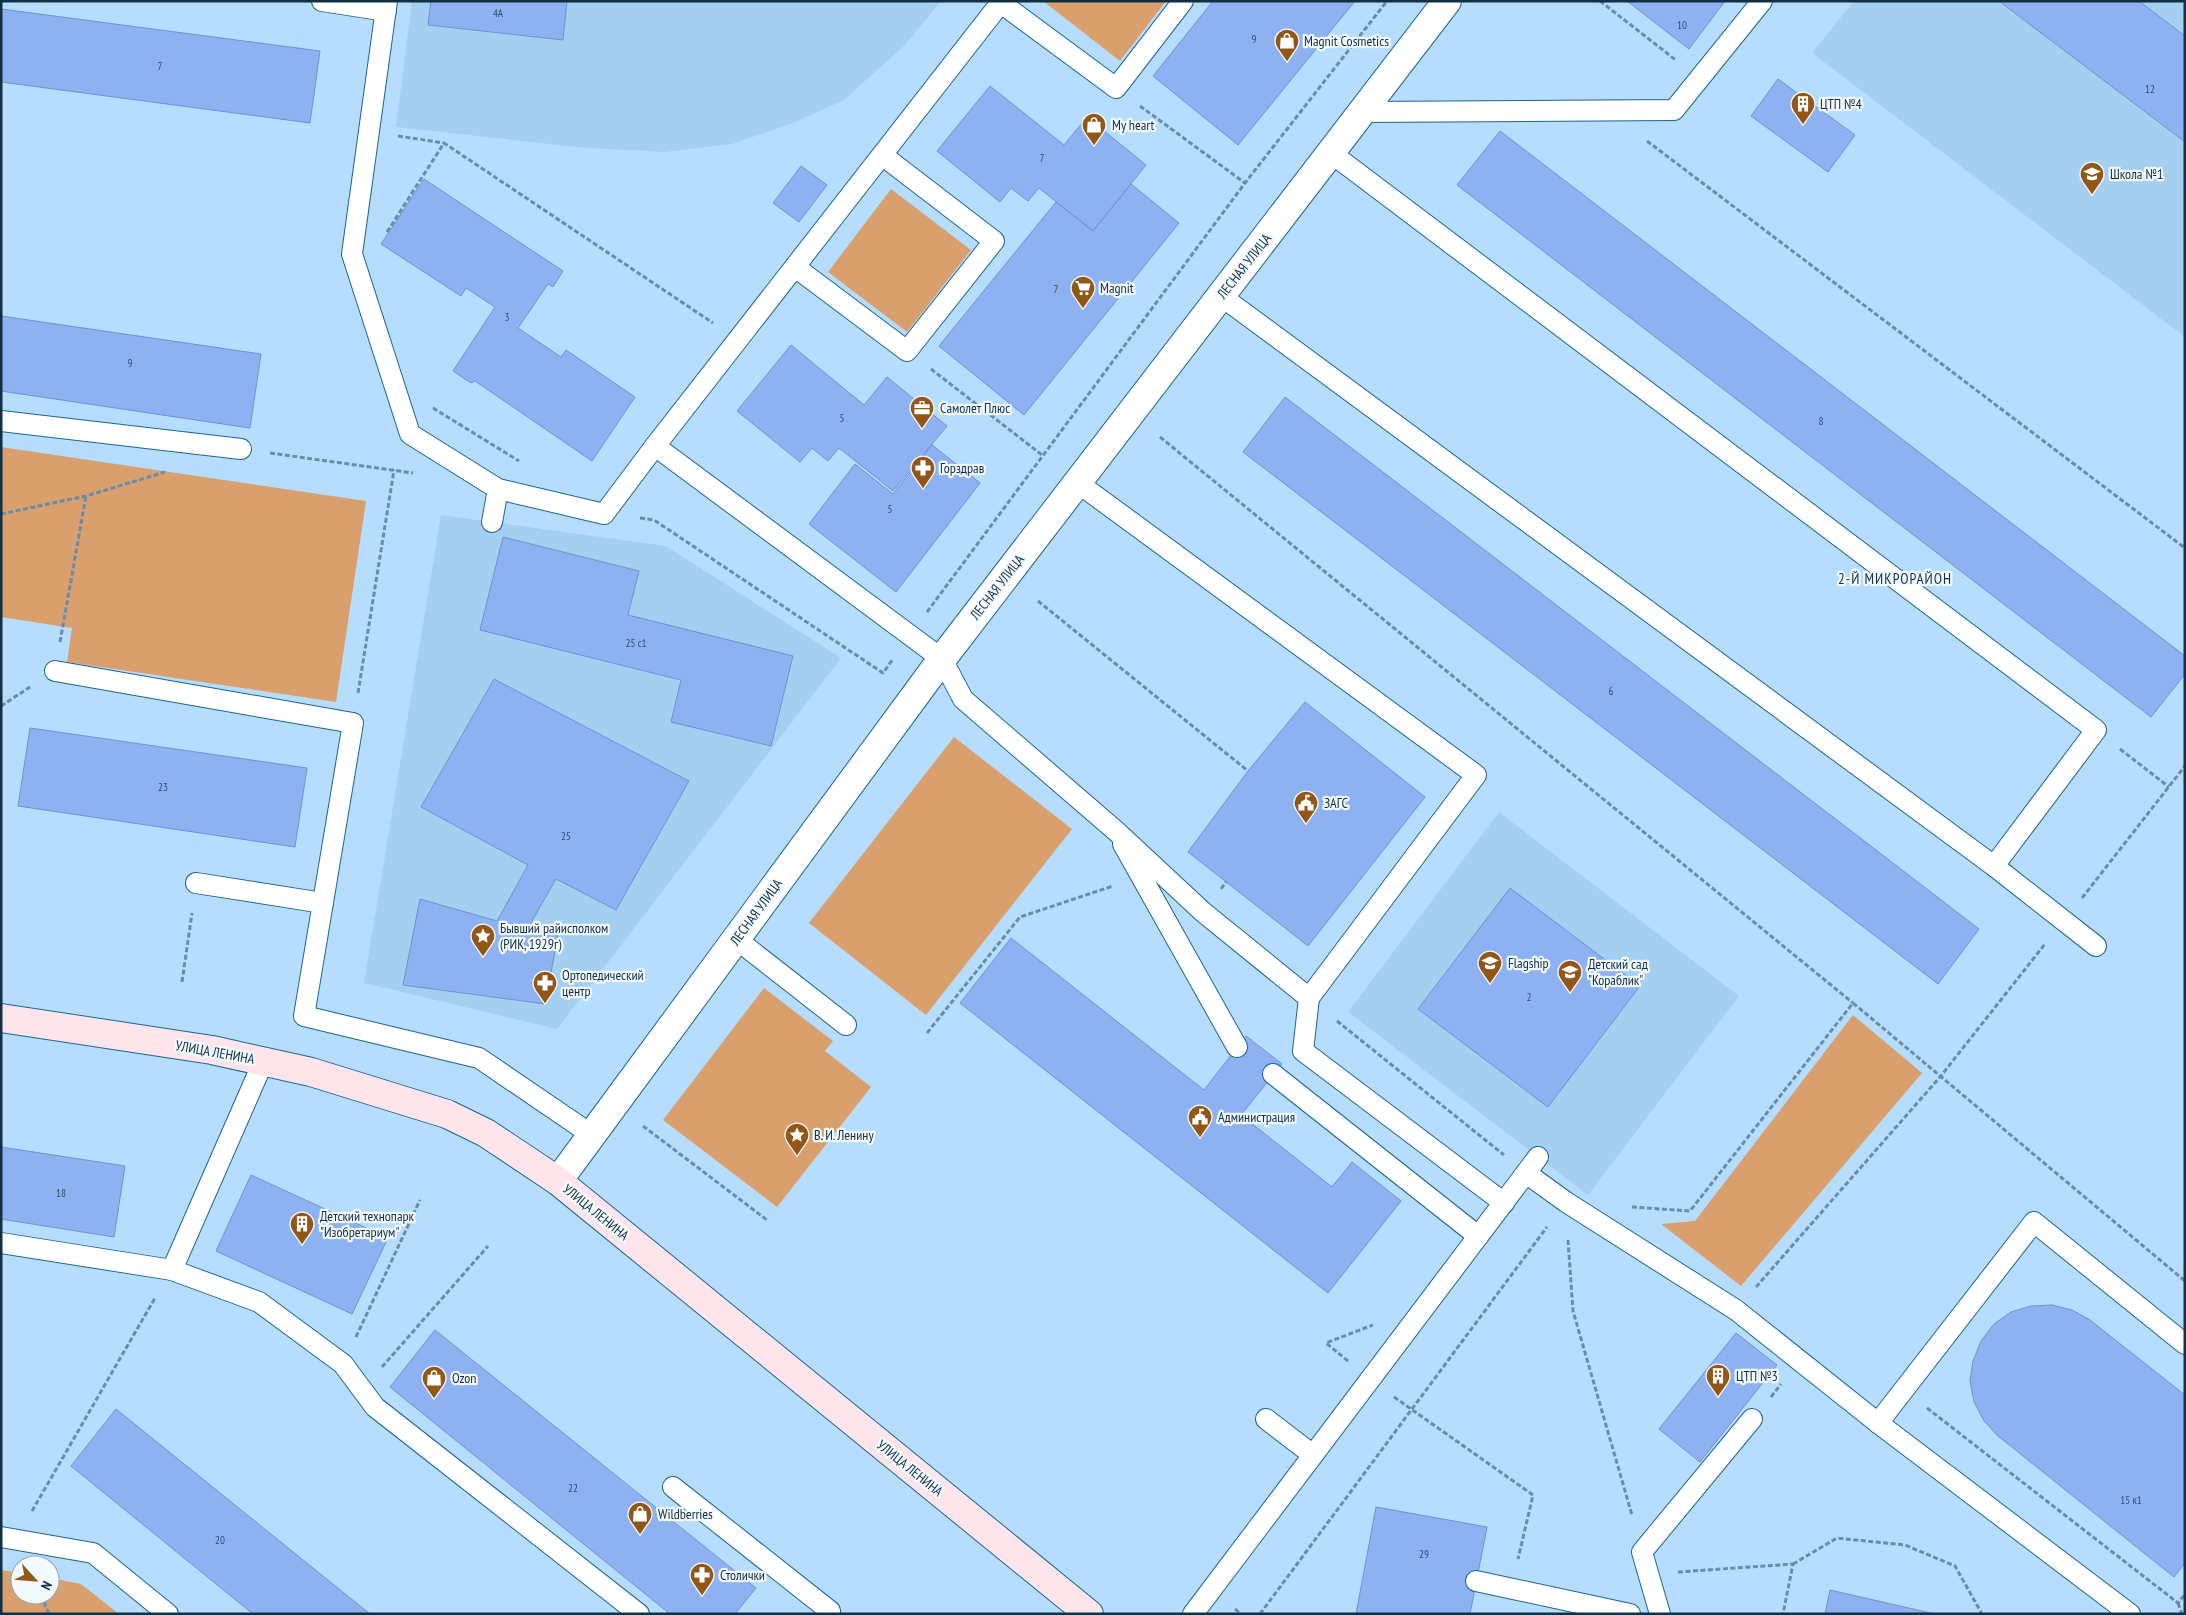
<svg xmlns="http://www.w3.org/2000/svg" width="2186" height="1615" viewBox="0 0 2186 1615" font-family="'PT Sans Narrow',sans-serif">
	<rect width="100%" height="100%" fill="#b6ddfd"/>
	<g fill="#a4cff0">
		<path d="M 412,1 L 941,1 L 905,45 L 844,100 L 793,123 L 732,144 L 665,152 L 586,148 L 396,127 Z"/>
		<path d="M 1854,1 L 2185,1 L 2185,337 L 1812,53 Z"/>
		<path d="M 441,515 L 666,546 L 841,658 L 557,1029 L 364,983 Z"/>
		<path d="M 1499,812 L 1739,996 L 1588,1195 L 1348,1012 Z"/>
	</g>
	<g fill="#d99f6c">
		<path d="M 1043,1 L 1166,1 L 1120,61 Z"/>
		<path d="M 891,189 L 971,250 L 907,332 L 828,272 Z"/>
		<path d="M 1,447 L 366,501 L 336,702 L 67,662 L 72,628 L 1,617 Z"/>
		<path d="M 954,737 L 1072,829 L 926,1015 L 809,923 Z"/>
		<path d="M 764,988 L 833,1041 L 825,1051 L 871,1087 L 777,1207 L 663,1120 Z"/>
		<path d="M 1853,1015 L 1922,1073 L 1741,1286 L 1661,1224 L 1695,1221 Z"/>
		<path d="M 1,1570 L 20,1573 L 20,1595 L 50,1595 L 50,1578 L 81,1584 L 119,1614 L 1,1614 Z"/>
	</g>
	<g fill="#8db1f1" stroke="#7092d0">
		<path d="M 431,1 L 567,1 L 563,40 L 428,25 Z"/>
		<path d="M 1213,1 L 1355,1 L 1238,145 L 1153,76 Z"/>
		<path d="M 1627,1 L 1725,1 L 1689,49 Z"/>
		<path d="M 1999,1 L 2139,1 L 2185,36 L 2185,142 Z"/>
		<path d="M 1,9 L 320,51 L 310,123 L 1,82 Z"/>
		<path d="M 1778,79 L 1855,135 L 1828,172 L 1751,116 Z"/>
		<path d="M 990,86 L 1064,145 L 1087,117 L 1146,165 L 1093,231 L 1039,188 L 1028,201 L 1011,188 L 1000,202 L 937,151 Z"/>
		<path d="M 1500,131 L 2185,656 L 2185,674 L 2151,717 L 1457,185 Z"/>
		<path d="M 801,166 L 827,185 L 799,222 L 773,203 Z"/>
		<path d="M 424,179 L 563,271 L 553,287 L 548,284 L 518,328 L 561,357 L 566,350 L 635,397 L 592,461 L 475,381 L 471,383 L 453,371 L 495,307 L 466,288 L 461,296 L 381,244 Z"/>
		<path d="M 1131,184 L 1179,223 L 1024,415 L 939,346 L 1056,202 L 1093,231 Z"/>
		<path d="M 1,316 L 261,354 L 250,428 L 1,391 Z"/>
		<path d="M 791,345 L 864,405 L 887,377 L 947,426 L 893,491 L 839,448 L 828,461 L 812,448 L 800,462 L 737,411 Z"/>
		<path d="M 1285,397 L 1979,929 L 1938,984 L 1243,452 Z"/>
		<path d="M 932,445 L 980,483 L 896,592 L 809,524 L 855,464 L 893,494 Z"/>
		<path d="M 503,537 L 639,571 L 628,615 L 793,656 L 771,746 L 671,722 L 681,680 L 480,630 Z"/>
		<path d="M 494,679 L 689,781 L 616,910 L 556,879 L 528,928 L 558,936 L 545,1004 L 403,985 L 420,899 L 497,921 L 528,865 L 421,807 Z"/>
		<path d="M 1305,702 L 1425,797 L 1308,946 L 1188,852 L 1248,771 Z"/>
		<path d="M 30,728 L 307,768 L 295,847 L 18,806 Z"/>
		<path d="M 1510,888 L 1640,986 L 1548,1107 L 1418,1009 Z"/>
		<path d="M 1011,938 L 1204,1090 L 1246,1036 L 1282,1064 L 1241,1115 L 1332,1187 L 1352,1162 L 1401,1201 L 1328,1293 L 960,1003 Z"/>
		<path d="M 1,1147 L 125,1166 L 114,1237 L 1,1219 Z"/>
		<path d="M 251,1175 L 388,1238 L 352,1314 L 216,1251 Z"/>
		<path d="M 2052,1305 L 2072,1310 L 2090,1320 L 2185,1395 L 2185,1563 L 2174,1577 L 1998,1436 L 1984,1421 L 1974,1402 L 1970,1381 L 1973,1361 L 1981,1341 L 1994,1324 L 2011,1312 L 2031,1306 Z"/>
		<path d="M 435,1330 L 756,1588 L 735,1614 L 670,1614 L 390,1387 Z"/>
		<path d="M 1736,1333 L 1777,1365 L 1700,1462 L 1659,1429 Z"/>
		<path d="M 116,1409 L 370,1614 L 253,1614 L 71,1466 Z"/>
		<path d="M 1376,1507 L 1487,1527 L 1470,1614 L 1356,1614 Z"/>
		<path d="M 1830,1590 L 1935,1614 L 1825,1614 Z"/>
	</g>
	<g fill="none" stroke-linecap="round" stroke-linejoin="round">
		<defs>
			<g id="lane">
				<path d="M 322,1 L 386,11"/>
				<path d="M 387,1 L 352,254 L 410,434 L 498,489 L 604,514 L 655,446"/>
				<path d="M 1002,1 L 655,446 L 942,659 L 963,699 L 1116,831 L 1203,912 L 1309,998 L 1476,775 L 1078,483"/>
				<path d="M 1001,3 L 1116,88 L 1183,1"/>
				<path d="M 1363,112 L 1674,110 L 1762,1"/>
				<path d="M 795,267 L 907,351 L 994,241 L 882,155"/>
				<path d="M 1221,296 L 1994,866 L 2096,730 L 1331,153"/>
				<path d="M 1,421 L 241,449"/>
				<path d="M 492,522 L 498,489"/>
				<path d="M 55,671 L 353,723 L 304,1016 L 479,1058 L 592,1135"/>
				<path d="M 1123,844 L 1237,1047"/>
				<path d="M 1994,866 L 2096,946"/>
				<path d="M 196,883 L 323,903"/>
				<path d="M 736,939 L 846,1025"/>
				<path d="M 1309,998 L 1303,1051 L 1504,1203"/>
				<path d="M 1273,1074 L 1478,1236"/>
				<path d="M 1526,1173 L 1566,1202 L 1736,1310 L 1878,1423 L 2130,1614"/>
				<path d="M 1,1243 L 172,1270 L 259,1302 L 343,1364 L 375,1407 L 639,1614"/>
				<path d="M 172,1270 L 264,1060"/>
				<path d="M 1266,1419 L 1313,1455"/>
				<path d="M 1878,1423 L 2034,1222 L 2185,1344"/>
				<path d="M 673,1487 L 830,1611"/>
				<path d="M 1,1537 L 93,1553 L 168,1614"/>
				<path d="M 1476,1581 L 1630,1614"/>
				<path d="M 1193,1614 L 1538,1157"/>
				<path d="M 1660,1614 L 1642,1552 L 1752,1419"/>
			</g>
			<path id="street" d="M 558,1181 L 942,659 L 1447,1"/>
			<path id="secondary" d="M 1,1018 L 212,1050 L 311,1072 L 447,1114 L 486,1133 L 558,1181 L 1089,1614"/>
		</defs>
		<use href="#lane" stroke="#1d6492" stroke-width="22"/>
		<use href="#street" stroke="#1d6492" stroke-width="30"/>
		<use href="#secondary" stroke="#1d6492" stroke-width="30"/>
		<g stroke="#6a8ca7" stroke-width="3" stroke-dasharray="5 2.5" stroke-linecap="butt">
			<path d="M 1600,1 L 1677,61"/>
			<path d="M 1140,106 L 1245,183"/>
			<path d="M 398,136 L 444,143"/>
			<path d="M 1647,141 L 2185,548"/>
			<path d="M 387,232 L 444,143 L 713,323"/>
			<path d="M 931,369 L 1042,455"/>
			<path d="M 433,408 L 519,461"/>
			<path d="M 1160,437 L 1853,1003"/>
			<path d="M 270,453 L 413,473"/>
			<path d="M 1,514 L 86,496 L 165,472"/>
			<path d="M 640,518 L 654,520 L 883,673 L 893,659"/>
			<path d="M 1038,601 L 1248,771"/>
			<path d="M 927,612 L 1245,183 L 1387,1"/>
			<path d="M 60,642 L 86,496"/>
			<path d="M 358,693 L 394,470"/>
			<path d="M 1,706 L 30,687"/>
			<path d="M 2120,749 L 2169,787"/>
			<path d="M 1221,889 L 1226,882"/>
			<path d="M 2082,898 L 2185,766"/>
			<path d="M 182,982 L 192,913"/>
			<path d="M 1337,1021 L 1504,1155"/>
			<path d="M 927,1033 L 1020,917 L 1113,886"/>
			<path d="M 643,1126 L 767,1220"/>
			<path d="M 1632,1207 L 1690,1211 L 1853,1003 L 2185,1281"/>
			<path d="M 1568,1240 L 1573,1311 L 1632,1515"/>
			<path d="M 1756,1287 L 1940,1077 L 2045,944"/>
			<path d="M 356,1337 L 420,1200"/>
			<path d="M 1348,1361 L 1326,1343 L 1373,1325"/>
			<path d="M 382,1367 L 488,1246"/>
			<path d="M 1394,1397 L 1533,1495 L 1518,1559"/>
			<path d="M 1771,1397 L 1781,1384"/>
			<path d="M 1927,1408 L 2178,1603 L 2185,1594"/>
			<path d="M 32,1511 L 155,1298"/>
			<path d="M 1793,1564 L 1837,1538 L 1905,1545 L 1955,1566 L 1982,1614"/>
			<path d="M 1678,1572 L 1793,1564 L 1783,1614"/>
			<path d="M 41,1595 L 49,1614"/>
			<path d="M 2178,1603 L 2182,1614"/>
			<path d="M 1235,1609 L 1241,1614"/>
			<path d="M 1260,1614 L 1547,1227"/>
		</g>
		<use href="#lane" stroke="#fff" stroke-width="20"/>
		<use href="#street" stroke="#fff" stroke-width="28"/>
		<use href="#secondary" stroke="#fde5eb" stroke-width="28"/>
	</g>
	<defs>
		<symbol id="shop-pin" viewBox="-11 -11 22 30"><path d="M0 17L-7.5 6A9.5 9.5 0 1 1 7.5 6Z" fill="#925616" stroke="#f3faff"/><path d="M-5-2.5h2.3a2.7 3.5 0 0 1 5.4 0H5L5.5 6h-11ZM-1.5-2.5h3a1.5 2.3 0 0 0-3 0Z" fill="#fff"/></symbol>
		<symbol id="building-pin" viewBox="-11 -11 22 30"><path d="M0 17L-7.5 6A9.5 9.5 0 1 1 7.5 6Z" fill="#925616" stroke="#f3faff"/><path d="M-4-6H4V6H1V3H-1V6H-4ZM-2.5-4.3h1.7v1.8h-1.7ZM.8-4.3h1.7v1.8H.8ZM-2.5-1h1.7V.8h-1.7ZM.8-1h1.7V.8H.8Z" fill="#fff"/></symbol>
		<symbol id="school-pin" viewBox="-11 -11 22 30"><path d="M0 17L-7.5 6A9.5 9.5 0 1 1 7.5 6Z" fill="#925616" stroke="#f3faff"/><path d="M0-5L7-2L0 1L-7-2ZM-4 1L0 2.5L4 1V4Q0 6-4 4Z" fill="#fff"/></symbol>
		<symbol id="supermarket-pin" viewBox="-11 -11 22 30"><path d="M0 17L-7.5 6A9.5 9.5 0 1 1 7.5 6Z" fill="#925616" stroke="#f3faff"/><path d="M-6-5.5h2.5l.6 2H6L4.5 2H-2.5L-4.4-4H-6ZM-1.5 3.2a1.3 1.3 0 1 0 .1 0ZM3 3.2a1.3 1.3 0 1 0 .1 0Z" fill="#fff"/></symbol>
		<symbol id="office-pin" viewBox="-11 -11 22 30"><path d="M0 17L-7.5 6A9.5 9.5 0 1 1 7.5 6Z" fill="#925616" stroke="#f3faff"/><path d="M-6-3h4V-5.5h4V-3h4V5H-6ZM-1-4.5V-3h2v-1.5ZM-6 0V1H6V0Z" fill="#fff"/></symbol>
		<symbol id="pharmacy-pin" viewBox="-11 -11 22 30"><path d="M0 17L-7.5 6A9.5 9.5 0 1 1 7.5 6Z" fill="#925616" stroke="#f3faff"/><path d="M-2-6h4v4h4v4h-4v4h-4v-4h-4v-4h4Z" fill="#fff"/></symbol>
		<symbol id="civic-pin" viewBox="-11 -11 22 30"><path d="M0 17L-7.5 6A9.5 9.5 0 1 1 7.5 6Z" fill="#925616" stroke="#f3faff"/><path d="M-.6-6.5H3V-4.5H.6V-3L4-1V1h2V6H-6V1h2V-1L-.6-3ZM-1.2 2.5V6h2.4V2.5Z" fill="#fff"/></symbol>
		<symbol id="sight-pin" viewBox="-11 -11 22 30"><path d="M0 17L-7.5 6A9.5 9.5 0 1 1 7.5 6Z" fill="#925616" stroke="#f3faff"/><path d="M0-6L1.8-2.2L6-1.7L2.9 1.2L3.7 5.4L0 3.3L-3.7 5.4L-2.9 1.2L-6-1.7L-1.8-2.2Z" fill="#fff"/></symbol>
	</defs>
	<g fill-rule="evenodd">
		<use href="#shop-pin" x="1273" y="27" width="28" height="38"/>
		<use href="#building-pin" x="1789" y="90" width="28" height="38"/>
		<use href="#shop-pin" x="1080" y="111" width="28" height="38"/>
		<use href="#school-pin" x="2078" y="160" width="28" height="38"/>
		<use href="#supermarket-pin" x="1069" y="274" width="28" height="38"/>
		<use href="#office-pin" x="908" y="394" width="28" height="38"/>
		<use href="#pharmacy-pin" x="909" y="454" width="28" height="38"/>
		<use href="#civic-pin" x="1292" y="789" width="28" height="38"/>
		<use href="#sight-pin" x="469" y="922" width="28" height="38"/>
		<use href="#school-pin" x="1476" y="949" width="28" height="38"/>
		<use href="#school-pin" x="1556" y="958" width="28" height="38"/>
		<use href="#pharmacy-pin" x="531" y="969" width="28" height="38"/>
		<use href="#civic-pin" x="1186" y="1103" width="28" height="38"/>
		<use href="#sight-pin" x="783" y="1121" width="28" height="38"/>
		<use href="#building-pin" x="288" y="1210" width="28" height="38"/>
		<use href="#building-pin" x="1704" y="1362" width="28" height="38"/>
		<use href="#shop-pin" x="420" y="1364" width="28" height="38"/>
		<use href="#shop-pin" x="626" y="1500" width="28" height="38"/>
		<use href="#pharmacy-pin" x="688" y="1561" width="28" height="38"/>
	</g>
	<g text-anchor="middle" stroke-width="4.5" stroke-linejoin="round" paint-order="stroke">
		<g font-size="11" fill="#31506e">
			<text x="498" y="17">4А</text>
			<text x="1682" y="29">10</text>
			<text x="1254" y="43">9</text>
			<text x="160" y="70">7</text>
			<text x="2150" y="93">12</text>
			<text x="1042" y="162">7</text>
			<text x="1056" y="293">7</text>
			<text x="507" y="321">3</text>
			<text x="130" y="367">9</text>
			<text x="842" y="422">5</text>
			<text x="1821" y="425">8</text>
			<text x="890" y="513">5</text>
			<text x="636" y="647">25 с1</text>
			<text x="1611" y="695">6</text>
			<text x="163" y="791">23</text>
			<text x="566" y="840">25</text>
			<text x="1529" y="1001">2</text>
			<text x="61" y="1197">18</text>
			<text x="573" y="1492">22</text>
			<text x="2131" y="1504">15 к1</text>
			<text x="220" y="1544">20</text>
			<text x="1424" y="1558">29</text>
		</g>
		<g font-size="14" fill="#122f43" stroke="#f3faff" text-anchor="start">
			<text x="1304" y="46">Magnit Cosmetics</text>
			<text x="1820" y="109">ЦТП №4</text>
			<text x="1112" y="130">My heart</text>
			<text x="2110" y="179">Школа №1</text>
			<text x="1100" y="293">Magnit</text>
			<text x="940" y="413">Самолет Плюс</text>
			<text x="940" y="473">Горздрав</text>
			<text x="1324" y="808">ЗАГС</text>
			<text x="500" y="933">Бывший райисполком<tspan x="500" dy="16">(РИК, 1929г)</tspan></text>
			<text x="1508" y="968">Flagship</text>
			<text x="1588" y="969">Детский сад<tspan x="1588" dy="16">"Кораблик"</tspan></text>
			<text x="562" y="980">Ортопедический<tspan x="562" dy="16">центр</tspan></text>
			<text x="1218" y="1122">Администрация</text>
			<text x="814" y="1140">В. И. Ленину</text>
			<text x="320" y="1221">Детский технопарк<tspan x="320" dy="16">"Изобретариум"</tspan></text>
			<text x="1736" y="1381">ЦТП №3</text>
			<text x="452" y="1383">Ozon</text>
			<text x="658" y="1519">Wildberries</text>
			<text x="720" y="1580">Столички</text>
		</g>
		<g font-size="14" fill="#122f43" stroke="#f3faff">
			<text transform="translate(1244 266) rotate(-52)" y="5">ЛЕСНАЯ УЛИЦА</text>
			<text transform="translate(997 587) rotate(-52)" y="5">ЛЕСНАЯ УЛИЦА</text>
			<text transform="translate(756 912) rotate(-54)" y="5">ЛЕСНАЯ УЛИЦА</text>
			<text transform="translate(215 1052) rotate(10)" y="5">УЛИЦА ЛЕНИНА</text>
			<text transform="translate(596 1212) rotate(39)" y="5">УЛИЦА ЛЕНИНА</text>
			<text transform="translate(910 1468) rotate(39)" y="5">УЛИЦА ЛЕНИНА</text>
		</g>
		<g font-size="15" letter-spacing="1" fill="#0f344c" stroke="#f3faff">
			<text x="1895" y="584">2-Й МИКРОРАЙОН</text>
		</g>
	</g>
	<rect width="2186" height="1615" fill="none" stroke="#122f43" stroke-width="5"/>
	<g transform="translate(35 1580) rotate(116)"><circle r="24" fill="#f3faff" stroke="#99a9b4"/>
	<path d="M0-4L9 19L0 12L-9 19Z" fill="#925616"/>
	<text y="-8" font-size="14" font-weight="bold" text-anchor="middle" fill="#122f43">N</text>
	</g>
</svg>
